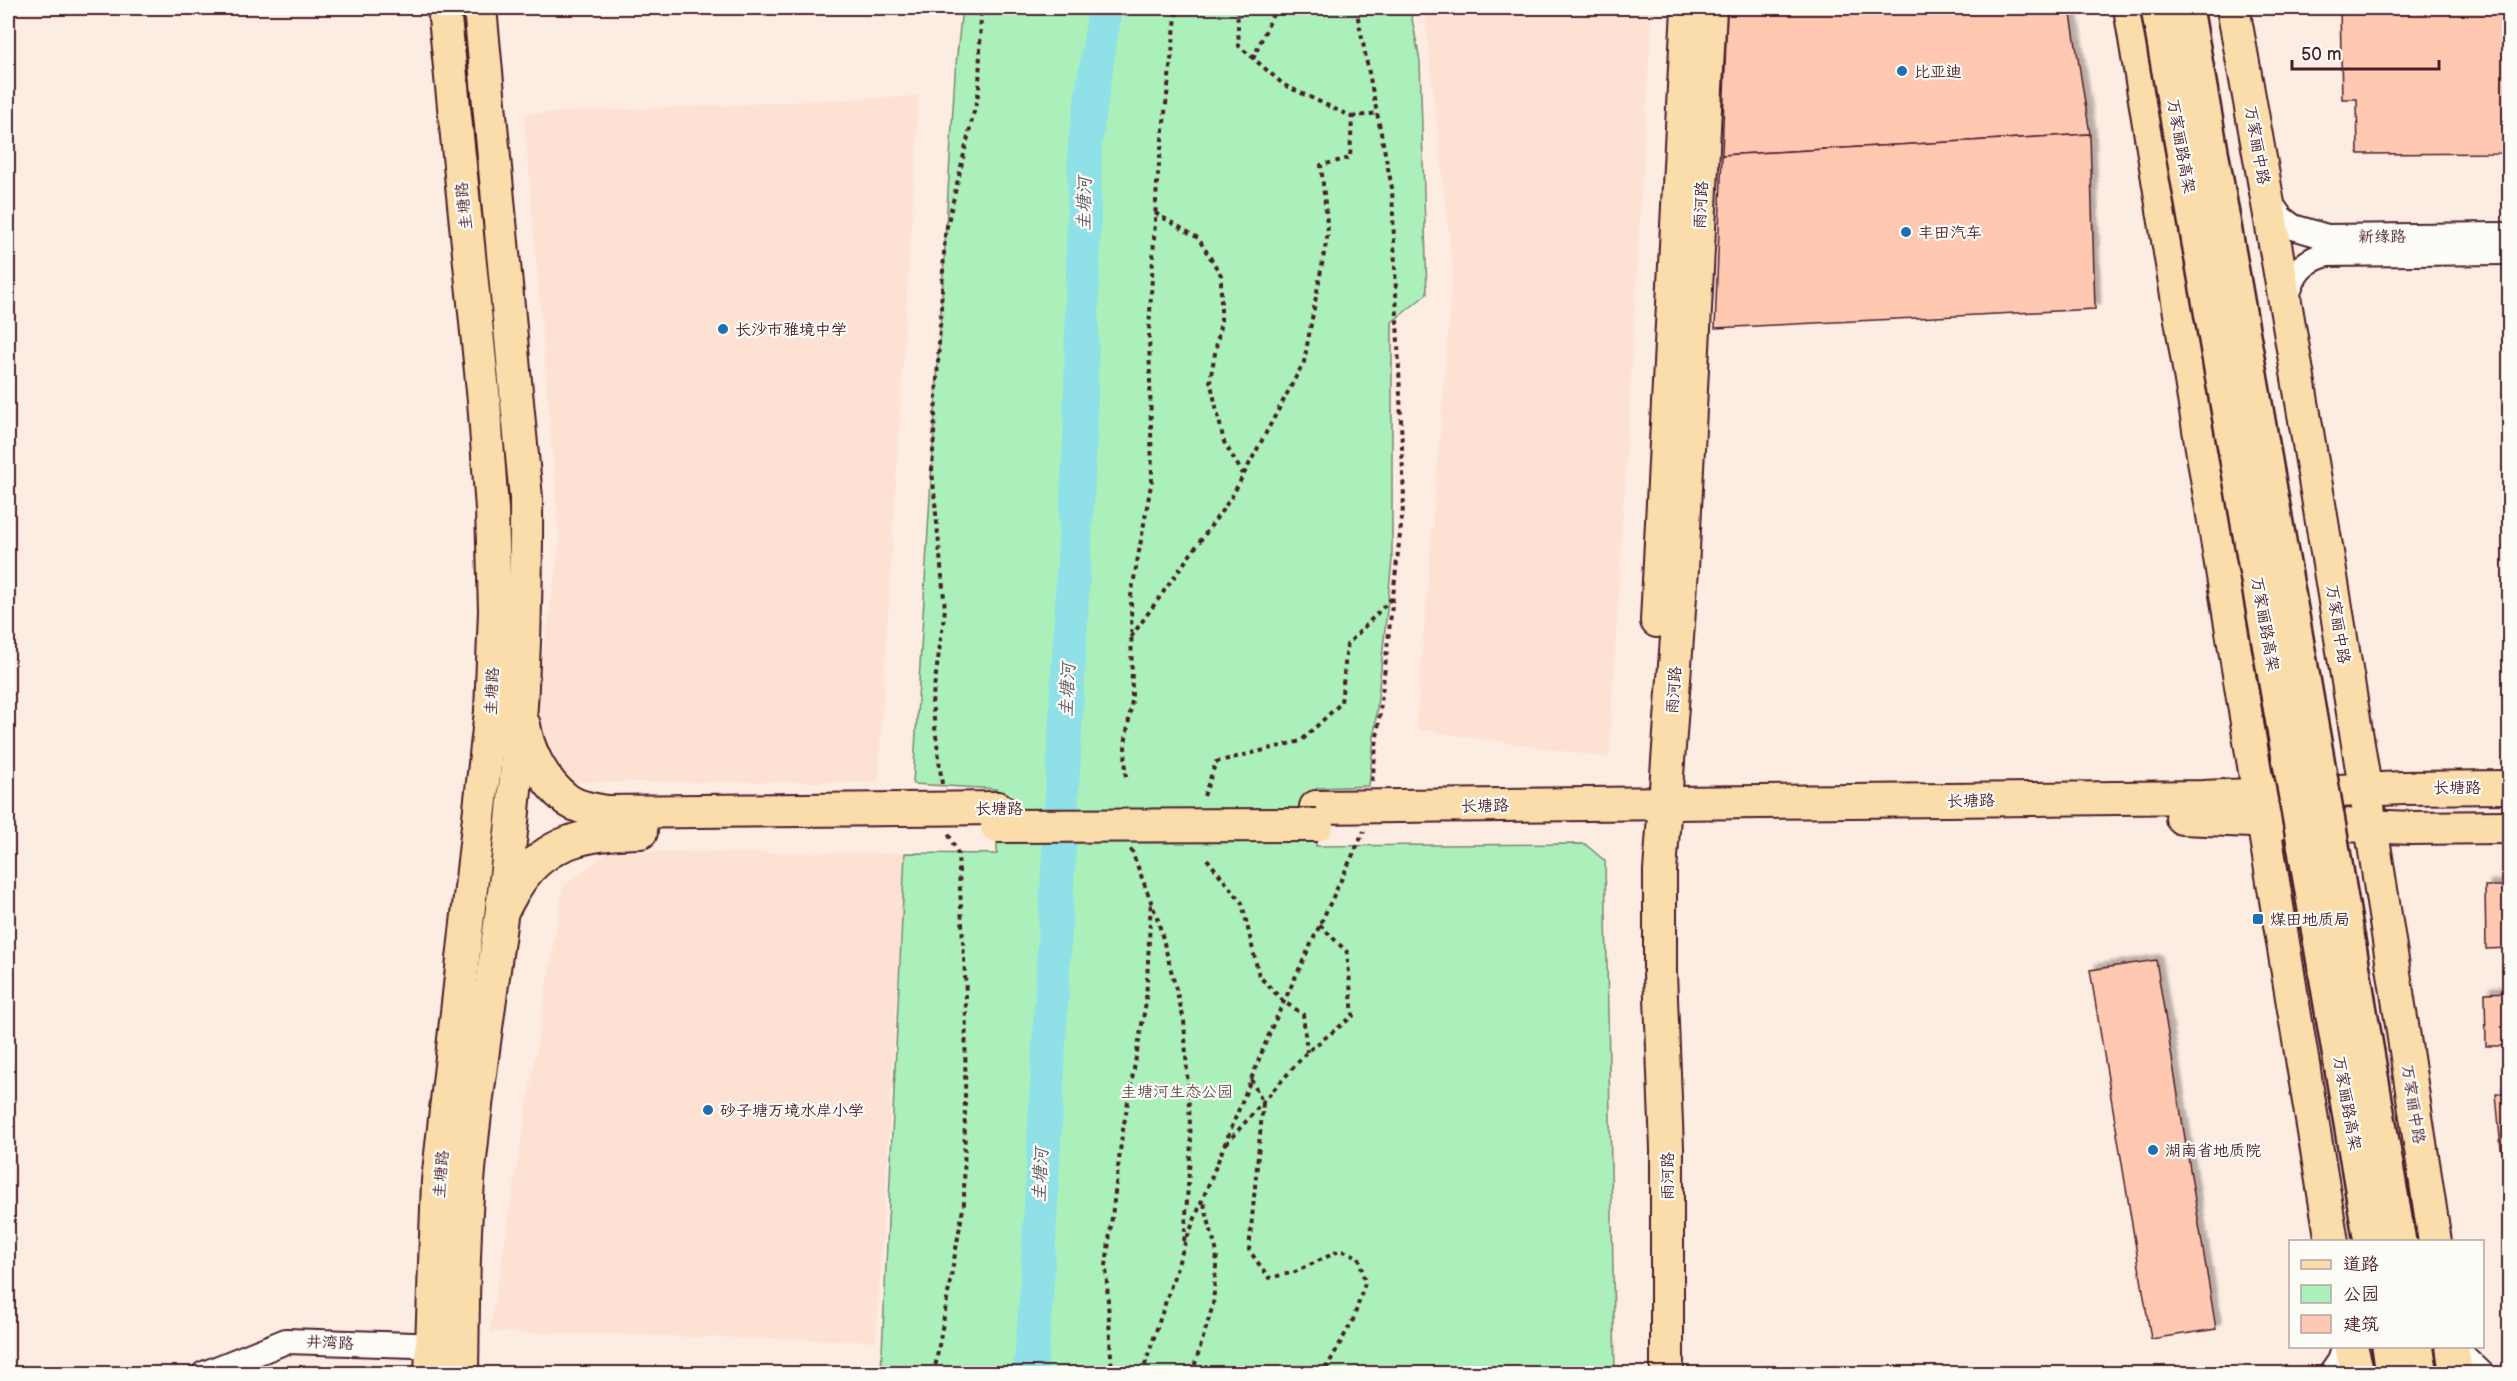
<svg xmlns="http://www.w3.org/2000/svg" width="2517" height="1381" viewBox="0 0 2517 1381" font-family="'Balsamiq Sans','LXGW WenKai TC',sans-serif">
	<defs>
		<filter id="shadow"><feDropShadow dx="5.5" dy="-5.5" stdDeviation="1.5" flood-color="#0004"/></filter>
	</defs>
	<rect width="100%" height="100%" fill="#fdece2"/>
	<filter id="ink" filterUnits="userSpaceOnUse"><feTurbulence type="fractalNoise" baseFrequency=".0167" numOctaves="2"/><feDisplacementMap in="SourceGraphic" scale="12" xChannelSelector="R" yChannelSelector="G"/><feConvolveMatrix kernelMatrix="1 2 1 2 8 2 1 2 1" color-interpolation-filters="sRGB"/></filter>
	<g filter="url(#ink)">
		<g fill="#fde1d3">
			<path d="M 1424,8 L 1652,8 L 1609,758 L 1416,729 L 1453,271 Z"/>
			<path d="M 919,96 L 878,782 L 569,782 L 533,716 L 560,545 L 524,114 Z"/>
			<path d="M 608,852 L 905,853 L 876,1341 L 490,1332 L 563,887 Z"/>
		</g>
		<path fill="#abf0ba" stroke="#7a8872" stroke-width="1.5" d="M 962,8 L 1410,8 L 1420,61 L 1427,294 L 1392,322 L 1392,560 L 1369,786 L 1317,788 L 1316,846 L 1585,844 L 1605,861 L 1615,1373 L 881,1374 L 905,853 L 997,854 L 997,789 L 913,784 L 955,74 Z"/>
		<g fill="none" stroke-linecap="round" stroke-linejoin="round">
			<path stroke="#8fe1e7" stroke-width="34" d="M 1030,1374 L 1036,1300 L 1080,441 L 1085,143 L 1105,8"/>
		</g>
		<g fill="#fec8b1" stroke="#4a1f2b" stroke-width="1.5" filter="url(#shadow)">
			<path d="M 1727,8 L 2070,8 L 2090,134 L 1722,155 Z"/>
			<path d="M 2340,8 L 2510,8 L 2510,153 L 2358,154 L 2357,99 L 2342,99 Z"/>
			<path d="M 2090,134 L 2095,309 L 1715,328 L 1722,155 Z"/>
			<path d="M 2485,886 L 2510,886 L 2510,948 L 2486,949 Z"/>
			<path d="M 2156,960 L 2216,1329 L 2151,1339 L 2090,970 Z"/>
			<path d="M 2510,992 L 2510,1046 L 2486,1046 L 2485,993 Z"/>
			<path d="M 2496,1094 L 2510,1094 L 2510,1149 L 2501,1149 Z"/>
		</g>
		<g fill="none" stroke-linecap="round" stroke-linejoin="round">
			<defs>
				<g id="minor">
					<path d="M 2268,200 L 2281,218 L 2293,227 L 2327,237 L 2510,235"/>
					<path d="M 2286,300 C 2293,274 2300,262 2327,254 L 2510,252"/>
					<path d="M 2453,1346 L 2482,1374"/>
					<path d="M 204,1374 L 286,1341 L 447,1346"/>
					<path d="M 2331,1374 L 2340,1361 L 2345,1346"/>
				</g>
				<g id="major">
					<path d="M 2130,8 L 2332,1242"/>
					<path d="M 2233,8 C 2308,418 2373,829 2435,1242"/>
					<path d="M 1657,621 L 1688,8"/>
					<path d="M 524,725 C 528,752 544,782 566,799 C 577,808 594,810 607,812 L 998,808"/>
					<path d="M 1316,807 L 2203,797 L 2403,788 L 2510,787"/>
					<path d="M 2182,818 L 2412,828 L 2510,827"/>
					<path d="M 505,906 C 511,895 517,883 525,874 C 554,837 598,833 641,832"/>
					<path d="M 2351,1346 L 2358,1374"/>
					<path d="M 2452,1346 L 2456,1374"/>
					<path d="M 431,1374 L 438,1181 L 491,711 L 495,611 L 492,509 L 484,401 L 444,8"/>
					<path d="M 462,1374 C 463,1306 463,1237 469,1170 C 477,1083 491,996 502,909 C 520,773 527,636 526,498 L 480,8"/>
					<path d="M 1667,1374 L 1667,1148 L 1660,973 L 1660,871 L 1682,569 L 1710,8"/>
				</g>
				<g id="highway">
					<path d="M 2389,1346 L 2393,1374"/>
					<path d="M 2416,1346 L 2421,1374"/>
				</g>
			</defs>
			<use href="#minor" stroke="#4a1f2b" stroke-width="28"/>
			<use href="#major" stroke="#4a1f2b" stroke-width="36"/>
			<use href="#highway" stroke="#4a1f2b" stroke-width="38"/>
			<g stroke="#4a1f2b" stroke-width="4" stroke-dasharray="4.5 4.5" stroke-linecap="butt">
				<path d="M 1356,8 L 1392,188 L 1404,499 L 1372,782"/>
				<path d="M 1253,59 L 1272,16 L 1282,8"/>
				<path d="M 1352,117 L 1377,113"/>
				<path d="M 1155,213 L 1198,238 L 1221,275 L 1221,321 L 1210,380 L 1224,442 L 1243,474"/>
				<path d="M 1131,637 L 1231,498 L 1304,362 L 1328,232 L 1321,165 L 1350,158 L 1352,117 L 1284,85 L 1239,46 L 1237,8"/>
				<path d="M 1126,777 L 1125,745 L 1132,700 L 1131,596 L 1152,479 L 1149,332 L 1157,183 L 1177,8"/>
				<path d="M 942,784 L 932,703 L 945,609 L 932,470 L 945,235 L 979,90 L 981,8"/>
				<path d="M 1204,796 L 1216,762 L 1301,741 L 1341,703 L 1347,645 L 1392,598"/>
				<path d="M 1131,849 L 1158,920 L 1184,1020 L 1191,1142 L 1184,1243"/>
				<path d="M 1207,859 L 1242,903 L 1259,976 L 1284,1002 L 1303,1014 L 1307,1052"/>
				<path d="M 1251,1079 L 1263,1103 L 1249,1250 L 1269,1278 L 1295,1272 L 1341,1250 L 1359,1257 L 1365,1283 L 1353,1320 L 1323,1374"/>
				<path d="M 1226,1144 L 1307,1052 L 1353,1016 L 1347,952 L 1320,925"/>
				<path d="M 934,1374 L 964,1203 L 966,993 L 958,854 L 948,833"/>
				<path d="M 1112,1374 L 1106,1266 L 1122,1135 L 1146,1002 L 1151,900"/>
				<path d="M 1142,1374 L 1185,1243 L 1272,1027 L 1364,831"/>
				<path d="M 1192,1374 L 1213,1305 L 1217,1253 L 1203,1200"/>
			</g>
			<use href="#minor" stroke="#fdfcf7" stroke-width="24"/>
			<use href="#major" stroke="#faddab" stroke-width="32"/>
			<use href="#highway" stroke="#faddab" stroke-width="33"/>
			<defs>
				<path id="major-bridge" d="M 997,826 L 1317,825"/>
				<g id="highway-bridge">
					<path d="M 2158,8 L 2301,826 L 2371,1242"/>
					<path d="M 2186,8 L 2328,822 L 2399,1242"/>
				</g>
			</defs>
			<use href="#major-bridge" stroke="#4a1f2b" stroke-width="36" stroke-linecap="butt"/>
			<use href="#highway-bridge" stroke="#4a1f2b" stroke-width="38" stroke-linecap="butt"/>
			<use href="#major-bridge" stroke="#faddab" stroke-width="32"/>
			<use href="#highway-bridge" stroke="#faddab" stroke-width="33"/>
		</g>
	</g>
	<g fill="#1f6fb2" stroke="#fdfcf7" stroke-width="2">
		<circle cx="1902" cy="71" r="6"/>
		<circle cx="1906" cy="232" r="6"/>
		<circle cx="723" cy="329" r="6"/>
		<rect x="2252" y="913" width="12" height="12" rx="3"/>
		<circle cx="708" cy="1110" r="6"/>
		<circle cx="2153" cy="1150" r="6"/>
	</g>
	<g text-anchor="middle" stroke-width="4.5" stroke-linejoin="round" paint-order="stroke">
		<g font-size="16" fill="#4a1f2b" stroke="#fdfcf7" text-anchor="start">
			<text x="1914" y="77">比亚迪</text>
			<text x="1918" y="238">丰田汽车</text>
			<text x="735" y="335">长沙市雅境中学</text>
			<text x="2270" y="925">煤田地质局</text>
			<text x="720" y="1116">砂子塘万境水岸小学</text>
			<text x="2165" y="1156">湖南省地质院</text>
		</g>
		<g font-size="16" fill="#4a1f2b" stroke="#fdfcf7">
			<text transform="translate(2258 145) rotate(80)" y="6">万家丽中路</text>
			<text transform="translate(2182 146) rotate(80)" y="6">万家丽路高架</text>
			<text transform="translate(1700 205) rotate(-87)" y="6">雨河路</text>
			<text transform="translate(463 206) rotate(-96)" y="6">圭塘路</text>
			<text transform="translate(2382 236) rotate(-1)" y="6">新缘路</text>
			<text transform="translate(2266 624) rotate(80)" y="6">万家丽路高架</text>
			<text transform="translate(2339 624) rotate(81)" y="6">万家丽中路</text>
			<text transform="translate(1673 690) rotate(-86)" y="6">雨河路</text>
			<text transform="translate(491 691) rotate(-87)" y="6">圭塘路</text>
			<text x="2457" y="793">长塘路</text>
			<text transform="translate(1971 800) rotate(-1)" y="6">长塘路</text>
			<text transform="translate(1485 805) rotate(-1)" y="6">长塘路</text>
			<text x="999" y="814">长塘路</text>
			<text transform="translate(2348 1103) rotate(80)" y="6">万家丽路高架</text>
			<text transform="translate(2414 1104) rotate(81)" y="6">万家丽中路</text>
			<text transform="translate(440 1174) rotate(-85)" y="6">圭塘路</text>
			<text transform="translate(1667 1176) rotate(-90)" y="6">雨河路</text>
			<text transform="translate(330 1342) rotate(2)" y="6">井湾路</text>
		</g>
		<g font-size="16" fill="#62534f" stroke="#fdfcf7">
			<text x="1177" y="1097">圭塘河生态公园</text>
		</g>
		<g font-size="18" font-style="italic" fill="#5f5963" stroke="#fdfcf7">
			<text transform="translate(1084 204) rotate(-89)" y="6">圭塘河</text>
			<text transform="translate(1067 690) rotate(-87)" y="6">圭塘河</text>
			<text transform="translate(1040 1175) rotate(-87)" y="6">圭塘河</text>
		</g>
	</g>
	<rect width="2517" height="1381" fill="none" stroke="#fdfcf7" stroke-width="30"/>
	<rect x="15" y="15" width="2487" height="1351" fill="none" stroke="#4a1f2b" stroke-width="2" filter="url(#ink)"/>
	<rect x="2289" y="1240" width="195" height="108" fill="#fdfcf7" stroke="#b5a4a5" stroke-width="1.5"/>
	<rect x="2301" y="1260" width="30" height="9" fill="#faddab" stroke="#b5a4a5" stroke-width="1.5"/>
	<text x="2343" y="1270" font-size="18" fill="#4a1f2b">道路</text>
	<rect x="2301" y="1285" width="30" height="18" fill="#abf0ba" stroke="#b5a4a5" stroke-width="1.5"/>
	<text x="2343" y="1300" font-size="18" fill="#4a1f2b">公园</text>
	<rect x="2301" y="1315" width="30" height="18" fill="#fec8b1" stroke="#b5a4a5" stroke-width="1.5"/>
	<text x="2343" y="1330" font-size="18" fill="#4a1f2b">建筑</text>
	<path d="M2292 60v9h147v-9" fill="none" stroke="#4a1f2b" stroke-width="3"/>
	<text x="2301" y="60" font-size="18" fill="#4a1f2b" stroke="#fdfcf7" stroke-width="4.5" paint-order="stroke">50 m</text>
</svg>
